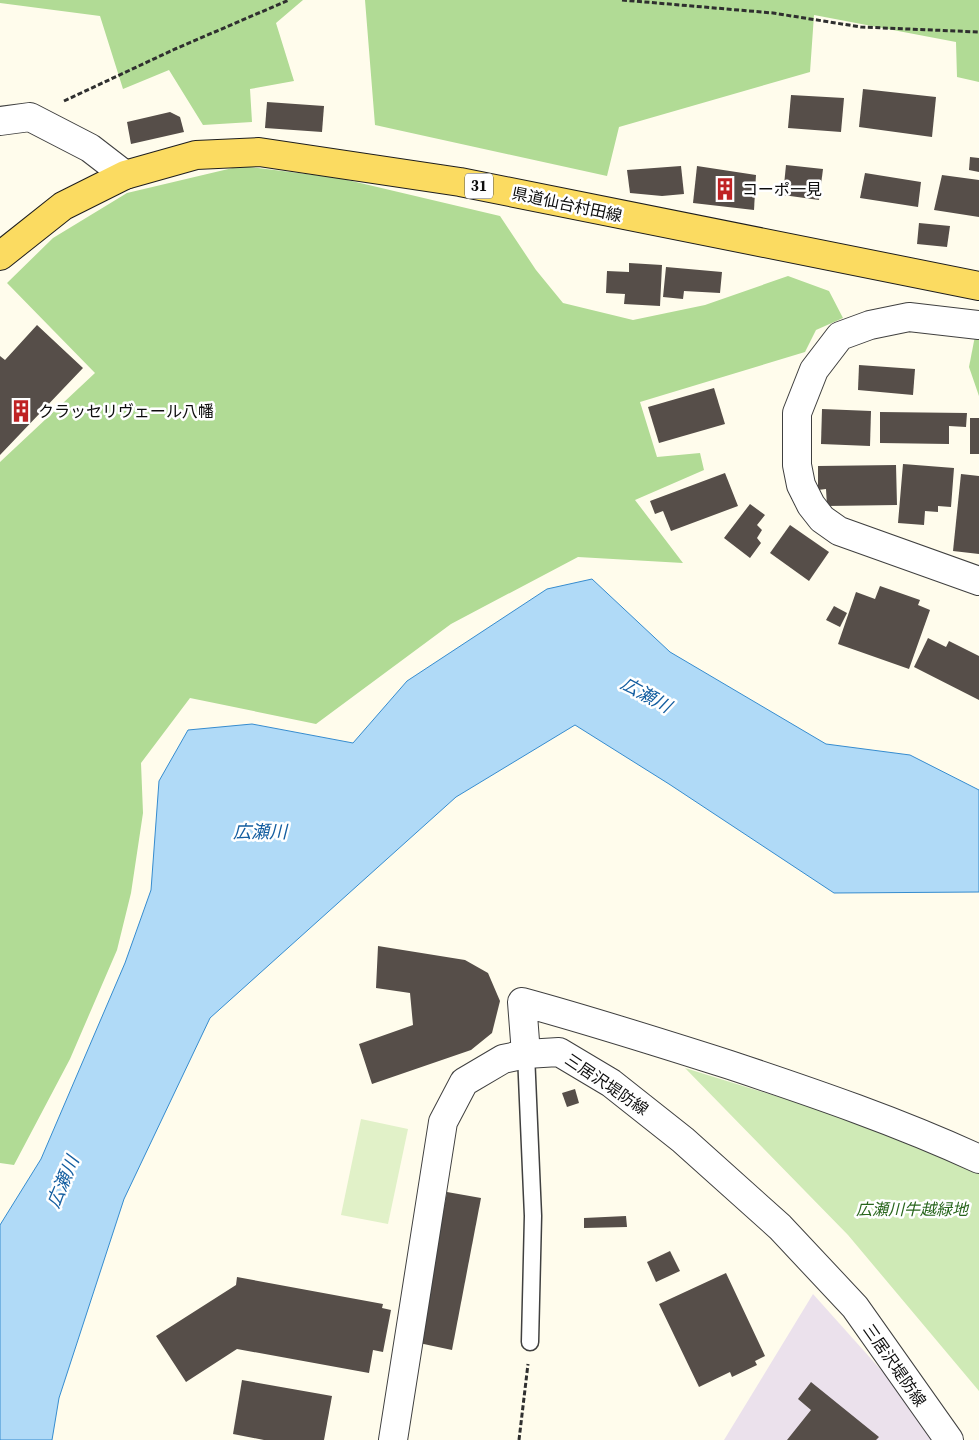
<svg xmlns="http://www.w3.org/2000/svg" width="979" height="1440" viewBox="0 0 979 1440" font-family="'Source Serif 4','Noto Sans JP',serif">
	<rect width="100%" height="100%" fill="#fffcec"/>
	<path fill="#ebe1ec" d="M 813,1294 L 890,1380 L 934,1440 L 724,1440 Z"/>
	<path fill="#cfeab6" d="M 685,1068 L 927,1143 L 979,1169 L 979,1391 L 848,1235 Z"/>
	<g fill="#b1db95">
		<path d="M 0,0 L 303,0 L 276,23 L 294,81 L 250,89 L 252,122 L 203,125 L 169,70 L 123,89 L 100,16 L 0,3 Z"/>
		<path d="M 365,0 L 979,0 L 979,82 L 957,77 L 956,42 L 814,15 L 810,72 L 619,127 L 607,176 L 375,125 Z"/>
		<path d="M 241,166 L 339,178 L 500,216 L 536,270 L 563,303 L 633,320 L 705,305 L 788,276 L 829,291 L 843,318 L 816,330 L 805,352 L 640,402 L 657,457 L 700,453 L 704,470 L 635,500 L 683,563 L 578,557 L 451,624 L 316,724 L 190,698 L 141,763 L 143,813 L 131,893 L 117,950 L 70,1059 L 14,1165 L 0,1163 L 0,462 L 95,373 L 7,283 L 53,238 L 127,193 Z"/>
		<path d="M 975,336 L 979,337 L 979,396 L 969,367 Z"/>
	</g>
	<path fill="#e1f1c8" d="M 361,1119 L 408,1129 L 388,1224 L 341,1215 Z"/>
	<path fill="#b0daf7" stroke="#368ccf" d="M 592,579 L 670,652 L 826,744 L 910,755 L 979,790 L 979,892 L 834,893 L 669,784 L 575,725 L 456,797 L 210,1018 L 124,1199 L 59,1398 L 52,1440 L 0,1440 L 0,1225 L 41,1159 L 125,963 L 151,890 L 159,781 L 188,730 L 252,724 L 353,743 L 407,681 L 547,589 Z"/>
	<g fill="#564e49">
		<path d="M 863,89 L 936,97 L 932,137 L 859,127 Z"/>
		<path d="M 791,95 L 844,98 L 841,132 L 788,128 Z"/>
		<path d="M 267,102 L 324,106 L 322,132 L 265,128 Z"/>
		<path d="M 170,112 L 180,117 L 184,132 L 131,144 L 127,122 Z"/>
		<path d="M 970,157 L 979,158 L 979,172 L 969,170 Z"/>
		<path d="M 786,165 L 823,169 L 819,200 L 783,195 Z"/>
		<path d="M 681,166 L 684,194 L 662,196 L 630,193 L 627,170 Z"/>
		<path d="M 697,166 L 756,175 L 754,210 L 693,203 Z"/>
		<path d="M 865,173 L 921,182 L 918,207 L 860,198 Z"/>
		<path d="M 942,175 L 979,180 L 979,217 L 934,210 Z"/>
		<path d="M 919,223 L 950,226 L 947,247 L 917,244 Z"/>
		<path d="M 629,263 L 662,265 L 660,306 L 624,304 L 625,294 L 606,293 L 607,271 L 629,272 Z"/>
		<path d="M 666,267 L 722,272 L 720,293 L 684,291 L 683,299 L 663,297 Z"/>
		<path d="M 37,325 L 83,368 L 0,455 L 0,356 L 5,360 Z"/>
		<path d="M 859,365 L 915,369 L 913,395 L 858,390 Z"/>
		<path d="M 714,388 L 725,424 L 659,443 L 648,407 Z"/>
		<path d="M 822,409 L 871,411 L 870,446 L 821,444 Z"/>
		<path d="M 880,412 L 967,413 L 966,427 L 949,426 L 949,444 L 880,443 Z"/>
		<rect x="970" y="418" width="9" height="36"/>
		<path d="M 903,464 L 954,468 L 951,507 L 938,506 L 938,512 L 925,511 L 924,525 L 898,523 Z"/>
		<path d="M 896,465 L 897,505 L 827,506 L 826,489 L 818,490 L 818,466 Z"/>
		<path d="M 725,473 L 738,506 L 671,531 L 663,511 L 655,514 L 650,501 Z"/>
		<path d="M 961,474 L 979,476 L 979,554 L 953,551 Z"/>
		<path d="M 750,504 L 765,515 L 757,525 L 762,530 L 757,538 L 761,543 L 750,558 L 724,538 Z"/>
		<path d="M 790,525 L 829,552 L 809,581 L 770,553 Z"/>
		<path d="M 880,586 L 920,600 L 918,605 L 930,610 L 909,669 L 838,644 L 856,592 L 875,599 Z"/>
		<path d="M 834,606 L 847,613 L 840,627 L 826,620 Z"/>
		<path d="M 928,638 L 946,647 L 949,641 L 979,656 L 979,700 L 914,667 Z"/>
		<path d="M 378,946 L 465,960 L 488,973 L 500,1001 L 492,1033 L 471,1050 L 372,1084 L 359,1044 L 413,1025 L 410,993 L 376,988 Z"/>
		<path d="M 575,1089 L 579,1103 L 567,1107 L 562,1093 Z"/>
		<path d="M 447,1192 L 481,1198 L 452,1350 L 419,1343 Z"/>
		<path d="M 626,1216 L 627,1227 L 584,1228 L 584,1218 Z"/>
		<path d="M 670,1251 L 680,1271 L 656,1282 L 647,1262 Z"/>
		<path d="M 726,1273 L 765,1356 L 755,1361 L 757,1365 L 732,1377 L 730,1372 L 699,1387 L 659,1304 Z"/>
		<path d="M 237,1277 L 383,1304 L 382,1308 L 391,1310 L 383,1352 L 373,1350 L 369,1373 L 237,1349 L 186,1382 L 156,1336 L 236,1285 Z"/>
		<path d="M 242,1380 L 332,1396 L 324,1440 L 264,1440 L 233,1434 Z"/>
		<path d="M 811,1382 L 879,1437 L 876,1440 L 787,1440 L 811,1410 L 798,1399 Z"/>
	</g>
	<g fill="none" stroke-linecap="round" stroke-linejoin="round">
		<defs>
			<path id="lane" d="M 526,1054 L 533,1216 L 530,1342"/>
			<g id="street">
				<path d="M 0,121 L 30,117 L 90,148 L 125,175"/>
				<path d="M 979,325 L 909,317 L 870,325 L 840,336 L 814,370 L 797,413 L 797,465 L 801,485 L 811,505 L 822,519 L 839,531 L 979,581"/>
				<path d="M 526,1054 L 522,1002 C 592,1021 661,1043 730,1065 C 814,1093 899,1122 979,1159"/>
				<path d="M 393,1440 L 443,1122 L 464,1082 L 503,1059 L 526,1054 L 559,1052 L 611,1083 L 683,1140 L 780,1227 L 855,1307 L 949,1440"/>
			</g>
			<path id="primary" d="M 0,256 L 63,206 L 125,175 L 196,155 L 259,152 L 460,182 L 979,286"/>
		</defs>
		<use href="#lane" stroke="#404040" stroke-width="19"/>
		<use href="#street" stroke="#404040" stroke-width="30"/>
		<use href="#primary" stroke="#1e1e1e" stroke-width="30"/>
		<g stroke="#2f2f2f" stroke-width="3" stroke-dasharray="5 2.5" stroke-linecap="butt">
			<path d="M 622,0 L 773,13 L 861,27 L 979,32"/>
			<path d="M 64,101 L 175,49 L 289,0"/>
			<path d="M 519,1440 L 528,1364"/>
		</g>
		<use href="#lane" stroke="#fff" stroke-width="16"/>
		<use href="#street" stroke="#fff" stroke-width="28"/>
		<use href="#primary" stroke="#fbdb61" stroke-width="28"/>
	</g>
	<defs>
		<symbol id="building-bare" viewBox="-9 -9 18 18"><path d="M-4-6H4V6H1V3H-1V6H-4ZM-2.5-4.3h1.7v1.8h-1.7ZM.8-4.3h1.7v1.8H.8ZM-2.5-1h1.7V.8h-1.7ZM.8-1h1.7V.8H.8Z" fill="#bf2224" stroke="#fff" stroke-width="2.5" paint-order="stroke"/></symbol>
	</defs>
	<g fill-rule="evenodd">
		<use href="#building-bare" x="709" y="173" width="32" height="32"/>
		<use href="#building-bare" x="5" y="395" width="32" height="32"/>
	</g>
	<g text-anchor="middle" stroke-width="5" stroke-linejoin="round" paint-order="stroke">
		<rect fill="#fff" stroke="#565656" stroke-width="1" x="465" y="173.5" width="28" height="25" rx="4"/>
		<g font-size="15" font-weight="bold" fill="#0d0d0d">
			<text x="479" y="191">31</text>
		</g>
		<g font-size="16" fill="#0d0d0d" stroke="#fff" text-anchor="start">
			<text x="742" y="195">コーポ一見</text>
			<text x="38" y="417">クラッセリヴェール八幡</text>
		</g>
		<g font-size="16" fill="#0d0d0d" stroke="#fff">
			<text transform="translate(567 204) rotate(12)" y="6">県道仙台村田線</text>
			<text transform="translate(607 1084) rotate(34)" y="6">三居沢堤防線</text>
			<text transform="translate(895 1365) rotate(55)" y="6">三居沢堤防線</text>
		</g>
		<g font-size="16" font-style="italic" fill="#28651c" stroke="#fff">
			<text x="912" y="1215">広瀬川牛越緑地</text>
		</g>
		<g font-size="18" font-style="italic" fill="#145ea0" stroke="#fff">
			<text transform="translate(646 695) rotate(29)" y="6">広瀬川</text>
			<text x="260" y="838">広瀬川</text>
			<text transform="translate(63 1182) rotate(-67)" y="6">広瀬川</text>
		</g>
	</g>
</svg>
